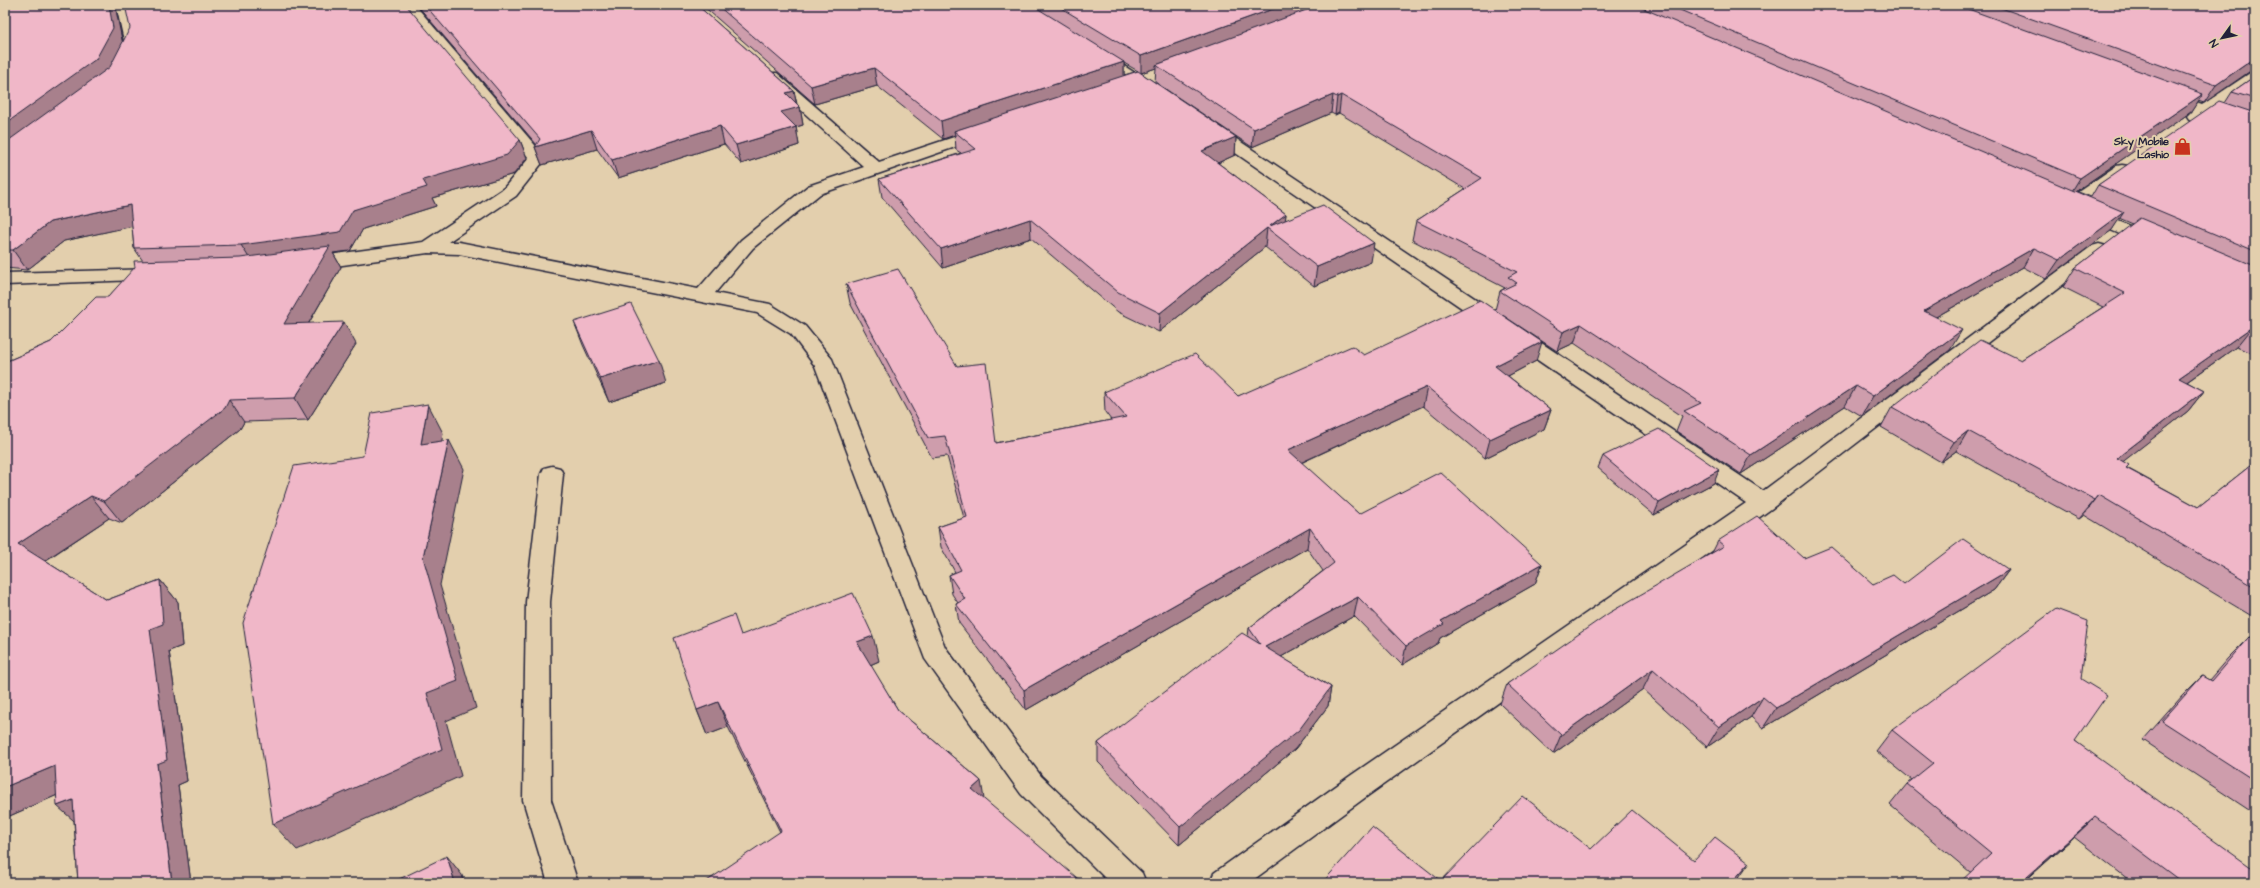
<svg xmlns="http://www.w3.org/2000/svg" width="2260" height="888" viewBox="0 0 2260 888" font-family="'Architects Daughter',sans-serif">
	<rect width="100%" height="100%" fill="#e3cfad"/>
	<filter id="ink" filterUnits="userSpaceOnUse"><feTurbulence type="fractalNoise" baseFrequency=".025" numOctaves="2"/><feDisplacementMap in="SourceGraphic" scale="8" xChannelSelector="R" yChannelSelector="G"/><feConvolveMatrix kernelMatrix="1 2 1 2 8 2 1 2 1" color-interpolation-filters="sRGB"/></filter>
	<g filter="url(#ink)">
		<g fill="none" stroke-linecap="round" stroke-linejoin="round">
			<defs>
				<path id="lane" d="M 552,466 L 560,468 L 563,474 L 550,602 L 551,800 L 578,883 L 548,883 L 523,800 L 526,602 L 541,474 L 544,468 Z"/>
				<g id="street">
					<path d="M 116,5 L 130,5 L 139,45 L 130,62 L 120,62 L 118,59 L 125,45 Z"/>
					<path d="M 401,5 L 415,5 L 546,158 L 516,196 L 448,242 L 459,242 L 698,289 L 741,240 L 808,186 L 864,167 L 767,79 L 764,76 L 767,73 L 777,73 L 879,162 L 978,129 L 990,129 L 992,132 L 990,135 L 820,194 L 753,248 L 715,293 L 770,304 L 805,326 L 832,359 L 945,647 L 1041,776 L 1142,873 L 1146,883 L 1110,883 L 1021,794 L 925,659 L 815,366 L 791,334 L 757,313 L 459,254 L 428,253 L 307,270 L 300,268 L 298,264 L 300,260 L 307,258 L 423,242 L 504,188 L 529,158 Z"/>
					<path d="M 1099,52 L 1104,53 L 1163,91 L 1160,94 L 1150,94 L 1094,59 L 1092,56 L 1094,53 Z"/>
					<path d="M 2255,71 L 2255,83 L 2216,110 L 2255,124 L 2255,134 L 2206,117 L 2195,122 L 2189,120 L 2187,117 L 2192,112 L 2160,100 L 2158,97 L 2160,94 L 2166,92 L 2202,105 L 2250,73 Z"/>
					<path d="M 1211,124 L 1217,126 L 1763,491 L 2092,246 L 2099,244 L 2106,246 L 2108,250 L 1771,509 L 1370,794 L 1249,883 L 1210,883 L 1214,873 L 1350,776 L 1746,503 L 1205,132 L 1203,129 L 1205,126 Z"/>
					<path d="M 2122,165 L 2128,166 L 2130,170 L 2128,174 L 2077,209 L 2065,209 L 2062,205 L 2065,201 L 2116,166 Z"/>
					<path d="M 157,269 L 164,271 L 166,275 L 164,279 L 5,285 L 5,273 Z"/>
				</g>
				<path id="secondary" d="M 2087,208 L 2159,238 L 2162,242 L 2159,246 L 2153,247 L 2147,246 L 2081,217 L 2078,213 L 2081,209 Z"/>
			</defs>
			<use href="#lane" stroke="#22223b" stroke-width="3"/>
			<use href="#street" stroke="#22223b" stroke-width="3"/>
			<use href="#secondary" stroke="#22223b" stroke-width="3"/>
			<use href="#lane" fill="#e3cfad" fill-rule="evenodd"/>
			<use href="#street" fill="#e3cfad" fill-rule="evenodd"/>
			<use href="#secondary" fill="#e3cfad" fill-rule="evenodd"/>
		</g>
		<g fill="#ce9dac" stroke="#22223b" fill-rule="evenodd">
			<path d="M 5,5 L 115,5 L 123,42 L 520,140 L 527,158 L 514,174 L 432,198 L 436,206 L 363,229 L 350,251 L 333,253 L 341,267 L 309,323 L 356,344 L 308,420 L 244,422 L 240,429 L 122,523 L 109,518 L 45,561 L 107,600 L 160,580 L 178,602 L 182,646 L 169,651 L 187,781 L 178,785 L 191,883 L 78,883 L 74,821 L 57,795 L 5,818 L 5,362 L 51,342 L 108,297 L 143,261 L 134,248 L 132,226 L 64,241 L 27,270 L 5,268 Z"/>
			<path d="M 417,5 L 697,5 L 794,91 L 797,104 L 800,107 L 803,125 L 796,127 L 799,145 L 741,164 L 724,144 L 618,178 L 597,149 L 542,165 L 535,147 L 537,145 Z"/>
			<path d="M 702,5 L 2255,5 L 2249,72 L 2204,103 L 2198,101 L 2191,112 L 2076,191 L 2091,197 L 2098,185 L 2225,103 L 2232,92 L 2255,76 L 2255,354 L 2236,347 L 2187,382 L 2204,391 L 2188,411 L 2123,461 L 2127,468 L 2198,507 L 2255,462 L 2255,618 L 2084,515 L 2079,519 L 1956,451 L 1941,462 L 1881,427 L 1892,407 L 2021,360 L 2103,307 L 2063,287 L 2075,268 L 2133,224 L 2119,218 L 2112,230 L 2046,279 L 2023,267 L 1936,317 L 1950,350 L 1862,416 L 1845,406 L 1741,474 L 1676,431 L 1682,416 L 1574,343 L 1557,351 L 1495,310 L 1500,291 L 1505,288 L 1412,240 L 1416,221 L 1465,189 L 1339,113 L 1335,115 L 1331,113 L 1252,147 L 1155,82 L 1156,68 L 1141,73 L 1236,137 L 1235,155 L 1218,163 L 1286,214 L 1285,220 L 1371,262 L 1314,286 L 1265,247 L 1159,332 L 1118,312 L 1031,238 L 943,268 L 882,197 L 879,179 L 961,153 L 956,150 L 955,135 L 943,139 L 877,86 L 815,104 ZM 1124,63 L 1138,71 L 1124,75 Z"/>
			<path d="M 846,284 L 996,443 L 1111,420 L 1105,412 L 1104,392 L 1238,396 L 1364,355 L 1536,361 L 1508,376 L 1551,410 L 1544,429 L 1485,458 L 1423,406 L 1301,463 L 1359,514 L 1542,564 L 1535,584 L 1440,638 L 1438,643 L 1402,665 L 1354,616 L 1281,657 L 1331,687 L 1328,706 L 1295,749 L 1179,845 L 1098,762 L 1098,743 L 1248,637 L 1249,628 L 1323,571 L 1307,548 L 1026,710 L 959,623 L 956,604 L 958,603 L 952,594 L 949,575 L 955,572 L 941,547 L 938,527 L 964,518 L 947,456 L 932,458 L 850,303 Z"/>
			<path d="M 574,322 L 666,383 L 609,402 L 583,345 Z"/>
			<path d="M 1603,456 L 1714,483 L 1654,515 L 1598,468 Z"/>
			<path d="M 1718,541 L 1804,558 L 1873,584 L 1904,584 L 2009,570 L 1994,590 L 1763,728 L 1751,717 L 1707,747 L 1643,689 L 1553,754 L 1500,704 L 1507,684 L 1712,553 Z"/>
			<path d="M 741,635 L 879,661 L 870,665 L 898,710 L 981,781 L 780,832 L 728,727 L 707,735 L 697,710 Z"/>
			<path d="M 2255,636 L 2255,814 L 2143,740 L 2183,695 L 2202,676 L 2209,680 L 2228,658 L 2248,638 Z"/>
			<path d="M 1892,730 L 2075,741 L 2255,883 L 2133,883 L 2074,837 L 2028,878 L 1970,872 L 1890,805 L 1907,784 L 1912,780 L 1876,751 Z"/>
		</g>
		<g fill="#a8808c" stroke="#22223b">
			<path d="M 109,5 L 115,5 L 123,45 L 107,77 L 5,151 L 5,124 Z"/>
			<path d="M 1284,5 L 1330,5 L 1156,65 L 1156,68 L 1141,73 L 1141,56 Z"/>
			<path d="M 2255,58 L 2255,70 L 2249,72 L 2204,103 L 2216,85 Z"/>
			<path d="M 1124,62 L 1124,80 L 954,131 L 955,135 L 943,139 L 941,121 Z"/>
			<path d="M 874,68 L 877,86 L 815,104 L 811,86 Z"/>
			<path d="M 794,91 L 797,107 L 800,107 L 803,125 L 785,130 L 781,112 L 786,93 Z"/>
			<path d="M 2203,94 L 2191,112 L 2069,196 L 2080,178 Z"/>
			<path d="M 1333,95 L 1331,113 L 1252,147 L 1254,129 Z"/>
			<path d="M 1341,95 L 1339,113 L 1335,115 L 1337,97 Z"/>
			<path d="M 720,126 L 724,144 L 618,178 L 612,160 Z"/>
			<path d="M 796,127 L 799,145 L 741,164 L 736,145 Z"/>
			<path d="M 591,130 L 597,149 L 542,165 L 535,147 Z"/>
			<path d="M 1236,137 L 1235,155 L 1202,170 L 1202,151 Z"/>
			<path d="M 520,140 L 527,158 L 514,174 L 432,198 L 436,206 L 363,229 L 350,251 L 333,253 L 341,267 L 296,345 L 284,324 L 253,264 L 241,245 L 353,210 L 423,180 Z"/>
			<path d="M 130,205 L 143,224 L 64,241 L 27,270 L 13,250 L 50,222 Z"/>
			<path d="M 2124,212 L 2112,230 L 2046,279 L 2059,260 Z"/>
			<path d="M 1286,214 L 1284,232 L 1270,226 Z"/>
			<path d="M 1030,219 L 1031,238 L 943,268 L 941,249 Z"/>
			<path d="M 1267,228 L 1265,247 L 1159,332 L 1160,313 Z"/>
			<path d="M 1374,243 L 1371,262 L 1314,286 L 1317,267 Z"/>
			<path d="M 2034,248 L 2023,267 L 1913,330 L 1924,311 Z"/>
			<path d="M 344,322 L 356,344 L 308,420 L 295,398 Z"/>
			<path d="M 1581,324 L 1574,343 L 1557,351 L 1563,332 Z"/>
			<path d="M 2252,327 L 2236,347 L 2164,398 L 2179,378 Z"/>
			<path d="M 1962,330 L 1950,350 L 1862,416 L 1873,396 Z"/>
			<path d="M 1542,342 L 1536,361 L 1489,386 L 1495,366 Z"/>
			<path d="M 659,360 L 666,383 L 609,402 L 600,379 Z"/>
			<path d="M 1856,386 L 1845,406 L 1741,474 L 1751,455 Z"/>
			<path d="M 1427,387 L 1423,406 L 1285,470 L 1288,450 Z"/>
			<path d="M 2204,391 L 2188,411 L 2102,478 L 2117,458 Z"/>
			<path d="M 229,400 L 244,422 L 240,429 L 122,523 L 104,501 Z"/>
			<path d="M 428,404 L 443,433 L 437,473 L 421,444 Z"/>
			<path d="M 1551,410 L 1544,429 L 1485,458 L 1490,439 Z"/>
			<path d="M 1968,431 L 1956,451 L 1941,462 L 1954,442 Z"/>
			<path d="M 449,440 L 464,469 L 440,585 L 476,708 L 446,721 L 461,776 L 297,850 L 273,824 L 427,693 L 423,557 Z"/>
			<path d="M 1719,470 L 1714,483 L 1654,515 L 1659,503 Z"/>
			<path d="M 2099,495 L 2084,515 L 2079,519 L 2095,500 Z"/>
			<path d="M 91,496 L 109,518 L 38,565 L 18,544 Z"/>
			<path d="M 1310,528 L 1307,548 L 1026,710 L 1024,690 Z"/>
			<path d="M 1542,564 L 1535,584 L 1440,638 L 1438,643 L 1402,665 L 1406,646 L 1441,621 Z"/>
			<path d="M 2009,570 L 1994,590 L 1763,728 L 1776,708 Z"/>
			<path d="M 160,580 L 178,602 L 182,646 L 169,651 L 187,781 L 178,785 L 191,883 L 172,883 L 157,764 L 150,629 Z"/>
			<path d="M 1358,597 L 1354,616 L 1263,667 L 1265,647 Z"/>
			<path d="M 873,636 L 879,661 L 863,668 L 857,642 Z"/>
			<path d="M 1653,669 L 1643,689 L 1553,754 L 1561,735 Z"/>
			<path d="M 1331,687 L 1328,706 L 1295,749 L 1179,845 L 1180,827 Z"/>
			<path d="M 1763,697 L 1751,717 L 1707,747 L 1719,727 Z"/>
			<path d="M 718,702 L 728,727 L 707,735 L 697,710 Z"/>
			<path d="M 55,766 L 78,786 L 5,818 L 5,787 Z"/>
			<path d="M 981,781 L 985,805 L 972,789 Z"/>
			<path d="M 73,800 L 81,827 L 57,806 Z"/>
			<path d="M 2095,817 L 2074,837 L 2023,883 L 2022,883 Z"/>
			<path d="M 447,856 L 462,875 L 464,883 L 455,883 Z"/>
			<path d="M 1749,863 L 1735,883 L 1731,883 Z"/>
		</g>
		<g fill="#f0b7c8" stroke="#22223b">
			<path d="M 5,5 L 109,5 L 113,28 L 96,59 L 5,124 Z"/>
			<path d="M 125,5 L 406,5 L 520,140 L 507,155 L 423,180 L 427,187 L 353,210 L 340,232 L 241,245 L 134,248 L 130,205 L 50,222 L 13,250 L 5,250 L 5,143 L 110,67 L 130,28 Z"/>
			<path d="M 425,5 L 697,5 L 794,91 L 786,93 L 800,107 L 781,112 L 796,127 L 736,145 L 720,126 L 612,160 L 591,130 L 535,147 L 540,139 Z"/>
			<path d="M 717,5 L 1032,5 L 1124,62 L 941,121 L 874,68 L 811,86 Z"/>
			<path d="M 1056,5 L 1284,5 L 1141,56 Z"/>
			<path d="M 1320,5 L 1635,5 L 2124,212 L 2059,260 L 2034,248 L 1924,311 L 1962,330 L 1873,396 L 1856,386 L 1751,455 L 1684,411 L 1701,403 L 1581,324 L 1563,332 L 1500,291 L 1517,283 L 1508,277 L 1517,272 L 1416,221 L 1482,178 L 1341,95 L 1337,97 L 1333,95 L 1254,129 L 1156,65 Z"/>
			<path d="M 1668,5 L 1957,5 L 2203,94 L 2080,178 Z"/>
			<path d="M 1993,5 L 2255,5 L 2255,58 L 2216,85 Z"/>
			<path d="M 1138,71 L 1236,137 L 1202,151 L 1286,214 L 1270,226 L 1323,205 L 1374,243 L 1317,267 L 1267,228 L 1160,313 L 1118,292 L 1030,219 L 941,249 L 879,179 L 976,149 L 954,131 Z"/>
			<path d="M 2255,76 L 2255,99 L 2232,92 Z"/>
			<path d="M 2219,101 L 2255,113 L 2255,251 L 2098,185 Z"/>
			<path d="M 2140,218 L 2255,266 L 2255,329 L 2252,327 L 2179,378 L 2204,391 L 2117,458 L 2129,465 L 2126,468 L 2198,507 L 2255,462 L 2255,587 L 2099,495 L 2095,500 L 1968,431 L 1954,442 L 1892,407 L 1980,340 L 2021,360 L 2125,293 L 2075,268 Z"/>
			<path d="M 330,246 L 284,324 L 344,322 L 295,398 L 229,400 L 225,408 L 104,501 L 91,496 L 18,544 L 107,600 L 160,580 L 163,624 L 150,629 L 167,760 L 157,764 L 172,883 L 78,883 L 73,800 L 57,806 L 55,766 L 5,787 L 5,362 L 51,342 L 96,297 L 108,297 L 135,267 L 134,261 L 240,258 Z"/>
			<path d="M 898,269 L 957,366 L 986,363 L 996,443 L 1126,417 L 1104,392 L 1195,354 L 1238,396 L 1352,346 L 1364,355 L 1480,300 L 1542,342 L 1495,366 L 1551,410 L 1490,439 L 1427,387 L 1288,450 L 1359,514 L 1440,472 L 1542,564 L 1441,621 L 1444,624 L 1406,646 L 1358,597 L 1265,647 L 1331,687 L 1299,730 L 1180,827 L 1098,743 L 1242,633 L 1260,644 L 1249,628 L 1334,563 L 1310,528 L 1024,690 L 956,604 L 965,599 L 949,575 L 961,570 L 938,527 L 967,517 L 945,436 L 928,438 L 846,284 Z"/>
			<path d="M 631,304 L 659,360 L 600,379 L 574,322 Z"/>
			<path d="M 428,404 L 421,444 L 449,440 L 423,557 L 458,681 L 427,693 L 442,749 L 273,824 L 243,623 L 294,466 L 363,456 L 372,413 Z"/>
			<path d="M 1659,429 L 1719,470 L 1659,503 L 1603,456 Z"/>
			<path d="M 1757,516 L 1804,558 L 1831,547 L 1873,584 L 1893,575 L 1904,584 L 1963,539 L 2009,570 L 1776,708 L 1763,697 L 1719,727 L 1653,669 L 1561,735 L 1507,684 L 1609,613 L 1724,546 L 1718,541 Z"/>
			<path d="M 853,593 L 873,636 L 857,642 L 898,710 L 981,781 L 972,789 L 1083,883 L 704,883 L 781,831 L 718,702 L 697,710 L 674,638 L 734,615 L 741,635 Z"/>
			<path d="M 2056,609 L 2088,621 L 2081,679 L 2107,695 L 2075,741 L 2255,870 L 2255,883 L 2182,883 L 2183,883 L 2095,817 L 2027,877 L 2034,883 L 1959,883 L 1991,853 L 1907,784 L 1933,763 L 1892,730 Z"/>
			<path d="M 2255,636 L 2255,781 L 2162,721 L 2202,676 L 2211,681 L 2248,638 Z"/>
			<path d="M 1523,796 L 1591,849 L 1632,810 L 1694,860 L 1715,837 L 1749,863 L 1731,883 L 1322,883 L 1372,827 L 1441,881 Z"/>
			<path d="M 447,856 L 455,883 L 391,883 Z"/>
		</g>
	</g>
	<defs>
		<symbol id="shop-bare" viewBox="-9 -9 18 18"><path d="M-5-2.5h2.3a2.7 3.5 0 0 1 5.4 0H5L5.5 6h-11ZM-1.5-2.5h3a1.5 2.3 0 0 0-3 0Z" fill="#c8321e" stroke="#e3cfad" stroke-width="2.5" paint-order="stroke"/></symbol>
	</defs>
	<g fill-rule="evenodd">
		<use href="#shop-bare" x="2170" y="134" width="25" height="25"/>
	</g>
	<g text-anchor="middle" stroke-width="4" stroke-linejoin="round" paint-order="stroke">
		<g font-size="11" font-weight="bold" fill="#22223b" stroke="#e3cfad" text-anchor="end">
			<text x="2169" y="145">Sky Mobile<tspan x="2169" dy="13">Lashio</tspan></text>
		</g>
	</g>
	<rect width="2260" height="888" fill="none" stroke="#e3cfad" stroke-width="20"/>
	<rect x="10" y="10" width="2240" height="868" fill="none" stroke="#22223b" stroke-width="1.5" filter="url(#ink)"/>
	<g transform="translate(2222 38) rotate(237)" stroke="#e3cfad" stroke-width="3" paint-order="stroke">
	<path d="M0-3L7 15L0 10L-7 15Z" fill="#22223b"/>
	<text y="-6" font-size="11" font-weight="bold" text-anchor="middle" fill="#22223b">N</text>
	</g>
</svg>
